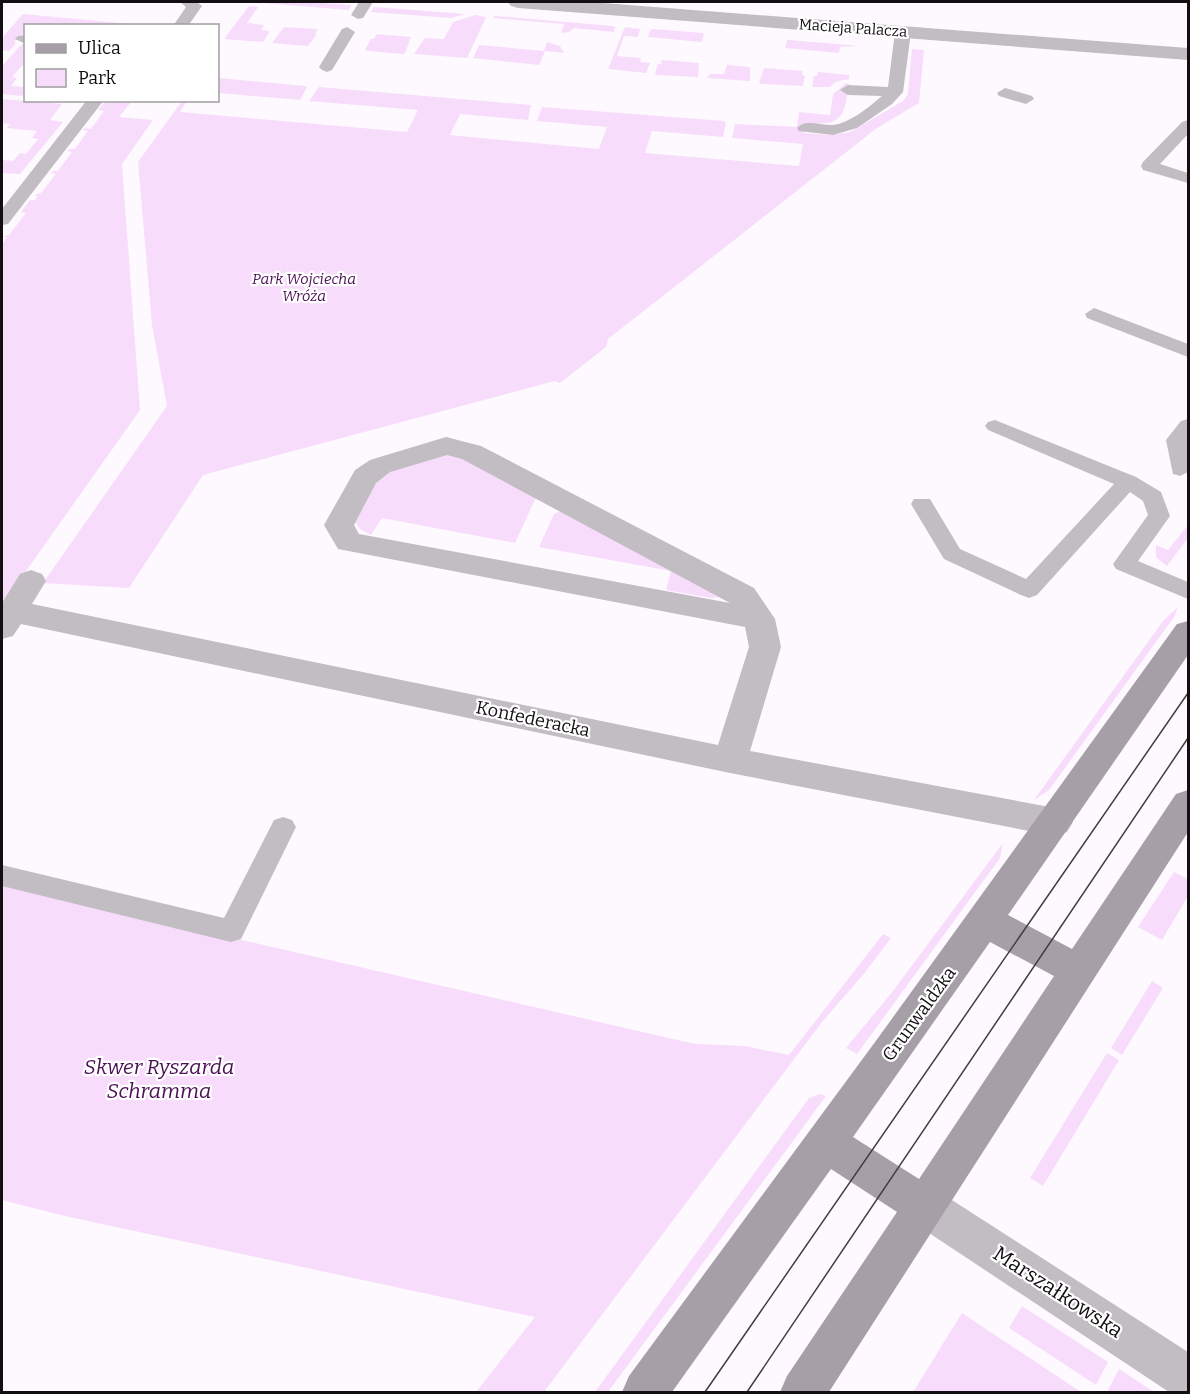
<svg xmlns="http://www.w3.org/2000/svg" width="1190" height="1394" viewBox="0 0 1190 1394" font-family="Bitter,serif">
	<rect width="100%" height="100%" fill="#fef9fe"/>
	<g fill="#f7dcfb">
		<path d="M 251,2 L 306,2 L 351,5 L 349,10 Z"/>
		<path d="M 249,6 L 258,7 L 247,23 L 264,25 L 261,30 L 270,31 L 263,42 L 224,39 Z"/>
		<path d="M 374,7 L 465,14 L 451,18 L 371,12 Z"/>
		<path d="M 23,14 L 142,25 L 26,26 L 25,32 L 14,42 L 16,43 L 9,51 L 2,50 L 2,38 Z"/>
		<path d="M 475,15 L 486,17 L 467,58 L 414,54 L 425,38 L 444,39 L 453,22 Z"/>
		<path d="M 495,16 L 613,26 L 615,27 L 614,32 L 574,28 L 569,32 L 561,33 L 564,24 L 492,18 Z"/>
		<path d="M 284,27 L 318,29 L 315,34 L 317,34 L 308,46 L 272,43 Z"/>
		<path d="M 625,27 L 640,29 L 638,37 L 624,36 L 617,56 L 641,58 L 640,62 L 650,63 L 646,73 L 608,69 Z"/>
		<path d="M 653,29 L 702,33 L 704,34 L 702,42 L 648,37 L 650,30 Z"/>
		<path d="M 377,34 L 411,37 L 405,53 L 402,54 L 368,51 L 365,50 L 371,39 L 374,39 Z"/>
		<path d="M 787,40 L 789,40 L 860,46 L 840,47 L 839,53 L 785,48 Z"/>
		<path d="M 547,42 L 560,46 L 564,53 L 545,51 L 539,65 L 473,58 L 479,45 L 544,51 Z"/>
		<path d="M 22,44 L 25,44 L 25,62 L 12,77 L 17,78 L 11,86 L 25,87 L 25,93 L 22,96 L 2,94 L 2,66 Z"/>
		<path d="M 912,49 L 924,50 L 919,103 L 877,128 L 608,339 L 606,347 L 560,383 L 555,381 L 203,475 L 129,588 L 43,583 L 167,406 L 152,325 L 138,162 L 182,101 L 187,101 L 180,112 L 407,132 L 418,110 L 309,101 L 319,87 L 531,105 L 528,120 L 460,114 L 450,135 L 599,149 L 607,127 L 537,121 L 542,107 L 724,121 L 726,123 L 723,137 L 652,131 L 645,153 L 799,166 L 803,144 L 732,138 L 735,124 L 797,127 L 799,112 L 830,115 L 833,94 L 846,83 L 849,84 C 844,117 843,126 806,123 L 804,133 L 832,135 L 850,132 L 903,101 L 908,94 Z"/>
		<path d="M 662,60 L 699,63 L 698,77 L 657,75 L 655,74 L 658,64 L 661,64 Z"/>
		<path d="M 727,65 L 750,67 L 750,81 L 707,78 L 710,74 L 724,74 Z"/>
		<path d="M 764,68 L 803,71 L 802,75 L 805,76 L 803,86 L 761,84 L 759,83 Z"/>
		<path d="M 818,72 L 849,75 L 849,79 L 835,82 L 830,87 L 812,87 L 814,76 L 817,76 Z"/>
		<path d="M 218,78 L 305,86 L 307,87 L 300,100 L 218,93 Z"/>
		<path d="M 2,99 L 62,104 L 50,120 L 63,122 L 20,174 L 2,173 L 2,160 L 13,161 L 20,153 L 26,154 L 38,139 L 32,138 L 37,131 L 7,128 L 10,124 L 2,123 Z"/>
		<path d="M 106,101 L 132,101 L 119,117 L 153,120 L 122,164 L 140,410 L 2,605 L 2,245 L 7,237 L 2,237 L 9,235 L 26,213 L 21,212 L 30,200 L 35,200 L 38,196 L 34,195 L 41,193 L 56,174 L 51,173 L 53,171 L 58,171 L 72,152 L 67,151 L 69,149 L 75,149 L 88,131 L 83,130 L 85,128 L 91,129 L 104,111 L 98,110 Z"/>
		<path d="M 455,452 L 538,493 L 515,543 L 382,518 L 371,535 L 360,529 L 355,522 L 380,474 Z"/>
		<path d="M 563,510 L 721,597 L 711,598 L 666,590 L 671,571 L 539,547 L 554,514 Z"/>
		<path d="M 1188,525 L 1188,538 L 1167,566 L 1156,557 L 1156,545 L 1168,550 Z"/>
		<path d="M 1178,607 L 1174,617 L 1049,790 L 1034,800 L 1163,621 Z"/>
		<path d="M 1003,843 L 1000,858 L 857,1054 L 846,1048 L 893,991 Z"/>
		<path d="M 1174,872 L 1188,879 L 1188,896 L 1162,940 L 1138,927 Z"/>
		<path d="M 2,885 L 695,1044 L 745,1046 L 789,1055 L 883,934 L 891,938 L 863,975 L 822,1022 L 544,1392 L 476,1392 L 535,1317 L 65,1216 L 2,1200 Z"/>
		<path d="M 1152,981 L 1163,988 L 1122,1055 L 1111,1048 Z"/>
		<path d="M 1107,1053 L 1119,1060 L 1043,1186 L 1030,1178 Z"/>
		<path d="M 820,1094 L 826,1096 L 608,1392 L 595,1392 L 809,1098 Z"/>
		<path d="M 1022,1306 L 1108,1362 L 1096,1385 L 1009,1328 Z"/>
		<path d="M 962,1313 L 1081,1392 L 913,1392 Z"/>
		<path d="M 1119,1369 L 1154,1392 L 1107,1392 Z"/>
	</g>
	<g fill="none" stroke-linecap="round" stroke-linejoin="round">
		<g fill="#c2bdc2" fill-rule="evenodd">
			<path d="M 180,2 L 197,2 L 202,6 L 188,26 L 173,26 L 186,7 Z"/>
			<path d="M 359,2 L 373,2 L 363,18 L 358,19 L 351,15 Z"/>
			<path d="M 347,27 L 355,32 L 332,70 L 327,72 L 322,70 L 319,67 L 342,29 Z"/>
			<path d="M 903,27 L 911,32 L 903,92 L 892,104 L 857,128 L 833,135 L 799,131 L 797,128 C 805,118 822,126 833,125 C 850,123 869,107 882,96 L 848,95 L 840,90 L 848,85 L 888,87 L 895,32 Z"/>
			<path d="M 26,35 L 26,44 L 15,39 L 18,36 Z"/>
			<path d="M 1005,88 L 1032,96 L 1034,99 L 1026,104 L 999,96 L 997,93 Z"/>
			<path d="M 87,100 L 104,100 L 8,224 L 2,225 L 2,209 Z"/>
			<path d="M 1188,120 L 1188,134 L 1160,164 L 1188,173 L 1188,183 L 1143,170 L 1141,166 L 1143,162 L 1182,122 Z"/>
			<path d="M 1094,308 L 1188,344 L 1188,357 L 1087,318 L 1085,314 Z"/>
			<path d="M 1188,419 L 1188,472 L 1180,476 L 1173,474 L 1166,440 L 1181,421 Z"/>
			<path d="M 995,420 L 1136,477 L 1161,492 L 1170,516 L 1138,561 L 1188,582 L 1188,599 L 1116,569 L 1113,564 L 1148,515 L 1143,501 L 1130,492 L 1037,595 L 1029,598 L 1021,595 L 944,559 L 911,504 L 914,499 L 930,499 L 960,549 L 1026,579 L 1114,484 L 988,430 L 985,426 L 988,422 Z"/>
			<path d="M 283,817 L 292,820 L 296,827 L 241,939 L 231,942 L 2,886 L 2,865 L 224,918 L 274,820 Z"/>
		</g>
		<g fill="#c2bdc2" fill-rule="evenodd">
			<path d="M 508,2 L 590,2 L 1188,48 L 1188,60 L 518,8 L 511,6 Z"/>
			<path d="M 446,437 L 481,446 L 754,588 L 775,619 L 781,647 L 750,751 L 1055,808 L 1067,812 L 1073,822 L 1067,832 L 1055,836 L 730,773 L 21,624 L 13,636 L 2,639 L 2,603 L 20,574 L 31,570 L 42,574 L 46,581 L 32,604 L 718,745 L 749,647 L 745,627 L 338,549 L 324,525 L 355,470 L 370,460 ZM 447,455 L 462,459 L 730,603 L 359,534 L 354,525 L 376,483 L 390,472 Z"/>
			<path d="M 926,1187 L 941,1193 L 1188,1352 L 1188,1392 L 1169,1392 L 911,1221 L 905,1207 L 911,1193 Z"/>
		</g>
		<path fill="#a69fa7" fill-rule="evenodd" d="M 1188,621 L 1188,655 L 1008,915 L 1072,949 L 1176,794 L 1188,790 L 1188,832 L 829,1392 L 780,1392 L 787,1376 L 897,1212 L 831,1169 L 672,1392 L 622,1392 L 629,1376 L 878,1038 L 1177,624 ZM 990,942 L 1054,976 L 919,1179 L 853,1137 Z"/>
		<g stroke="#413d41" stroke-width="1.5">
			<path d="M 705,1392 L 1188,693"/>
			<path d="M 747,1392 L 1188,738"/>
		</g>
	</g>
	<g text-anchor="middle" stroke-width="4.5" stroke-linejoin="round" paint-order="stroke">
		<g font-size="15" fill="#120e12" stroke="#fff">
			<text transform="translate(853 28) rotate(4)" y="5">Macieja Palacza</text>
		</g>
		<g font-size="15" font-style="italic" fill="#4b1055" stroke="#fff">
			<text x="304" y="284">Park Wojciecha<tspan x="304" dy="17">Wróża</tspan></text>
		</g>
		<g font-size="18" fill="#120e12" stroke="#fff">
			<text transform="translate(533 719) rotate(12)" y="6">Konfederacka</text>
			<text transform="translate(919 1014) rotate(-54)" y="6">Grunwaldzka</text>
		</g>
		<g font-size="21" font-style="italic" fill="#4b1055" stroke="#fff">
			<text x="159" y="1074">Skwer Ryszarda<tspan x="159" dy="24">Schramma</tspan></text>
		</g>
		<g font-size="21" fill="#120e12" stroke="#fff">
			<text transform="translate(1058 1292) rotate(33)" y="7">Marszałkowska</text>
		</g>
	</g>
	<rect width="1190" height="1394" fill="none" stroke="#120e12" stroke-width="6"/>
	<rect x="24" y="24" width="195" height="78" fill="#ffffff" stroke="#a09fa0" stroke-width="1.5"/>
	<rect x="36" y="44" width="30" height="9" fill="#a69fa7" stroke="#a09fa0" stroke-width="1.5"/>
	<text x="78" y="54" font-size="18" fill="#120e12">Ulica</text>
	<rect x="36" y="69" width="30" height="18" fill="#f7dcfb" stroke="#a09fa0" stroke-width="1.5"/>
	<text x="78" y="84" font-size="18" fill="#120e12">Park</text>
</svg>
